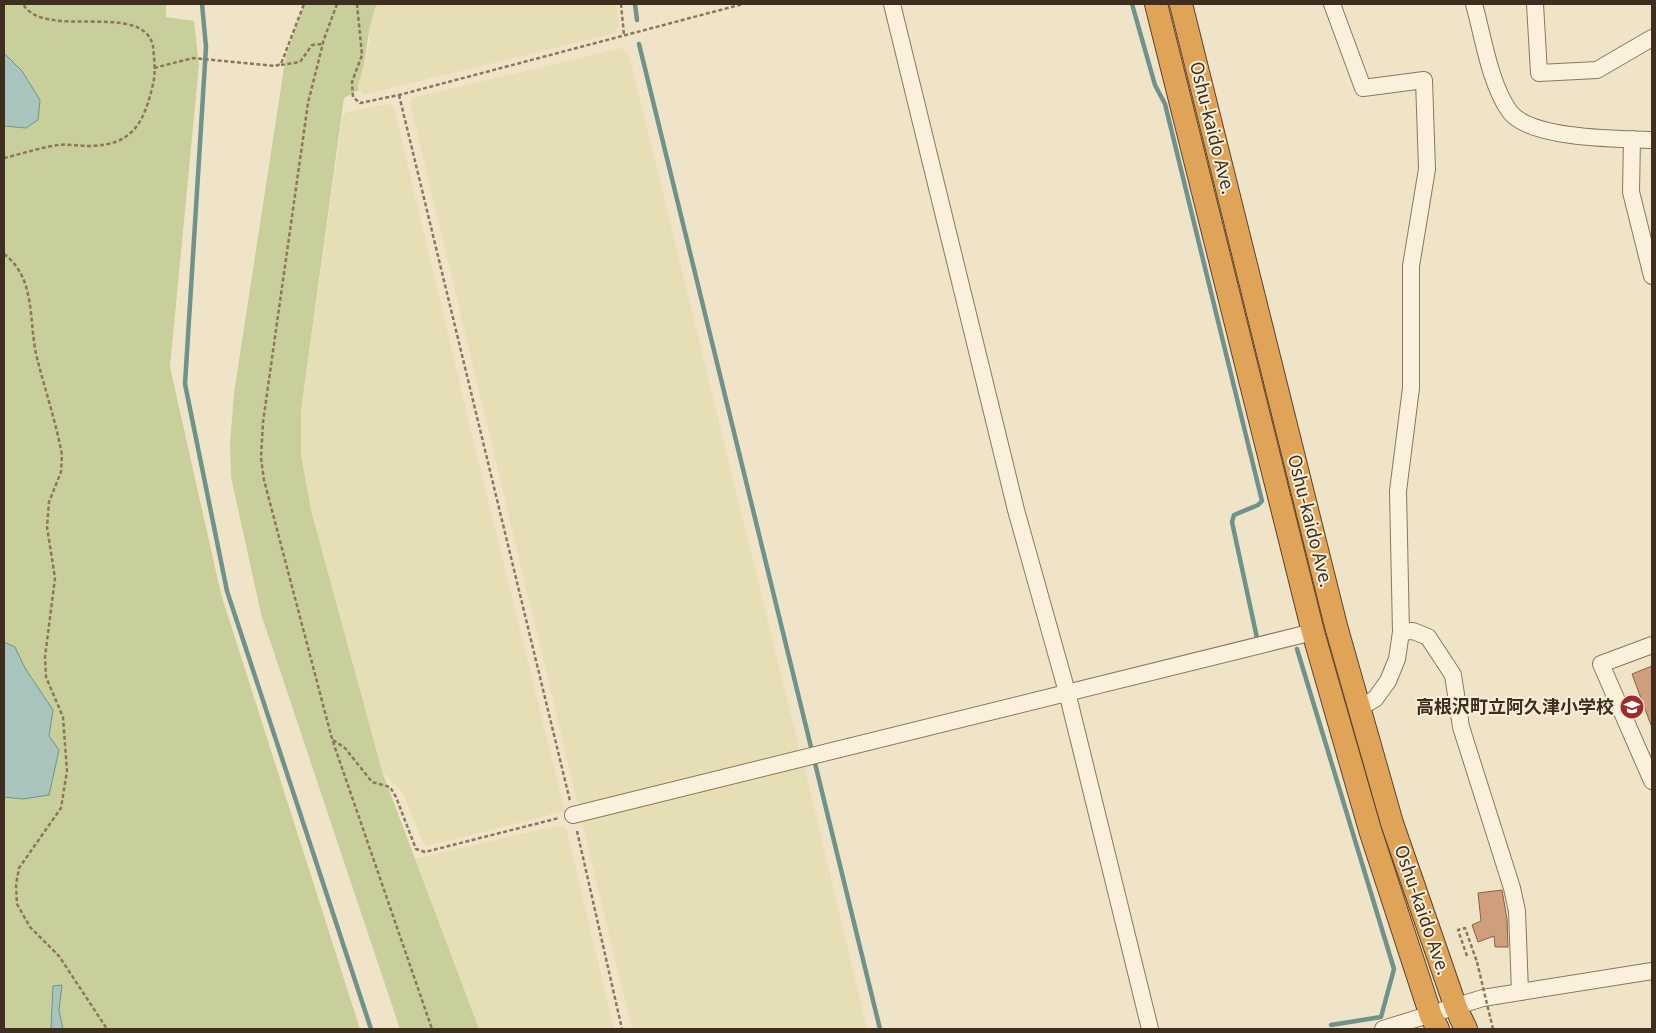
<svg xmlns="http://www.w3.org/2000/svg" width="1656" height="1033" viewBox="0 0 1656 1033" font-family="Georgia,'Noto Sans JP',serif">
	<rect width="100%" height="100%" fill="#f0e4c8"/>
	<g fill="#e6deb5">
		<path d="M 377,4 L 616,4 L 619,26 L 612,34 L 363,95 L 358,85 L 370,41 L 370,21 Z"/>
		<path d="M 621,48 L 629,54 L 800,752 L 581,804 L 577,801 L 410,103 L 412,98 Z"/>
		<path d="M 387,104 L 394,107 L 480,468 L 565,811 L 427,846 L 422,840 L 403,793 L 382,771 L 311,510 L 301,455 L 301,410 L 343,116 L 347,112 Z"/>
		<path d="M 804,765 L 867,1029 L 632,1029 L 582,823 L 588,817 Z"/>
		<path d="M 555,826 L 564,826 L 567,831 L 614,1029 L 479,1029 L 415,859 Z"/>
	</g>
	<g fill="#c9cf9b">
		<path d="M 4,4 L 166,4 L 166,17 L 194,21 L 199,65 L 170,367 L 221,594 L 360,1029 L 4,1029 Z"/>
		<path d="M 304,4 L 377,4 C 366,29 368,59 358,85 L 359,90 L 344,98 L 301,410 L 301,455 L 311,510 L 382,771 L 479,1029 L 400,1029 L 261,614 L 231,477 L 230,444 L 234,393 L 286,55 Z"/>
	</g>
	<g fill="#a9c4bc" stroke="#6f938a">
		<path d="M 4,53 L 22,71 L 40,100 L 38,120 L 26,128 L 4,126 Z"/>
		<path d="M 4,642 L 15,647 L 25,668 L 53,710 L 49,736 L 59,750 L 49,795 L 23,799 L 4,797 Z"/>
		<path d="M 62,985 L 59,1010 L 63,1029 L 51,1029 L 53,986 Z"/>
	</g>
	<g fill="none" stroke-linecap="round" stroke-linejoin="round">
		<g stroke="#6f938a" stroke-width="4.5">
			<path d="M 202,4 L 206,47 L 185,384 L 227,591 L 371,1029"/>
			<path d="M 635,4 L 637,20"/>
			<path d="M 1132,4 L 1155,85 L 1165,104 L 1262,501 L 1258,505 L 1234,515 L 1232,522 L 1257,638"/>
			<path d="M 639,44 L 880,1029"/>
			<path d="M 1297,649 L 1394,969 L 1381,1017 L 1331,1025"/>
		</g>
	</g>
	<g fill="#cf9f7d" stroke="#8d5f41">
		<path d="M 1652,666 L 1652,725 L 1651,725 L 1632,674 Z"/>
		<path d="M 1502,890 L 1507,919 L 1508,947 L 1495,947 L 1494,936 L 1478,942 L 1472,925 L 1481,921 L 1478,893 Z"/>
	</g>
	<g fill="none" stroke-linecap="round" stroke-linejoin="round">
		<defs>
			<g id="minor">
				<path d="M 892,4 L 1016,510 L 1067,692 L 1150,1029"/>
				<path d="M 1332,4 L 1363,88 L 1424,80 L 1427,169 L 1411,266 L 1411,388 L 1398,491 L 1401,632 L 1397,659 L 1388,681 L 1375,699 L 1359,708"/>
				<path d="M 1474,4 C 1483,36 1490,85 1510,112 C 1531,139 1618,139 1652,140"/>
				<path d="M 1535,4 L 1539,73 L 1597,70 L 1652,38"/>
				<path d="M 1632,139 L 1631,192 L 1652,276"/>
				<path d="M 1401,632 L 1413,631 L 1428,637 L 1453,675 L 1461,727 L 1512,888 L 1517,911 L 1520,992"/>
				<path d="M 1652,645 L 1601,664 L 1652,781"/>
				<path d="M 573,815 L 1313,632"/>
				<path d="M 1383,1029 L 1483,998 L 1652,971"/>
			</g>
			<g id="highway">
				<path d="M 1156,4 L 1313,632 L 1370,830 L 1431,1016 L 1438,1029"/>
				<path d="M 1181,4 L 1336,626 L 1392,823 L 1456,1008 L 1466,1029"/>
			</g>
		</defs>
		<use href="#minor" stroke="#8d765c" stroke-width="18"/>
		<use href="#highway" stroke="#5b4430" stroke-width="24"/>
		<g stroke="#8d765c" stroke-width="2.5" stroke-dasharray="4 2.5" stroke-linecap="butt">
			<path d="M 337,4 L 324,39 L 308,103 L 263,422 L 261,458 L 264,480 L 332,739 L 432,1029"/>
			<path d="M 357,4 L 362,55 L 352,82 L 353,97 L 360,103 L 399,95 L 743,4"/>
			<path d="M 621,4 L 624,35"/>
			<path d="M 281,65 L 300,62 L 312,45 L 322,44"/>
			<path d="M 154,68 L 193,58 L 275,66 L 281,64 L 304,4"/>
			<path d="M 399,95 L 570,801"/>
			<path d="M 4,158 C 22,154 41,147 59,145 C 69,144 80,146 90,146 C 133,145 144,123 153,84 C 156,73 154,58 153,46 C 143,0 44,41 23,4"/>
			<path d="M 4,254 C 37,279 28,322 37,358 C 45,390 56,422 62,455 L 61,472 L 49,502 L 47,527 L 55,578 L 45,657 L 46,677 L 63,717 L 67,771 L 61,808 L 19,868 L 16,885 L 17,904 L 30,927 L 59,956 L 107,1029"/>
			<path d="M 333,740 L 345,748 L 372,782 L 390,787 L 396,797 L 416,849 L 425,852 L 559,818"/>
			<path d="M 577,831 L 622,1029"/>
			<path d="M 1467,956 L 1458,930 L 1465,928 L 1477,962"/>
		</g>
		<use href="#minor" stroke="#faf1dc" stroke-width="16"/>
		<use href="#highway" stroke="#e0a458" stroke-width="22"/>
		<path stroke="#8d765c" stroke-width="2.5" stroke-dasharray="4 2.5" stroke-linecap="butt" d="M 1477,962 L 1493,1029"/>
	</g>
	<defs>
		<symbol id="school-disc" viewBox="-11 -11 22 22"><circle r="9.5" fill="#9e2a2b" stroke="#f7eed8"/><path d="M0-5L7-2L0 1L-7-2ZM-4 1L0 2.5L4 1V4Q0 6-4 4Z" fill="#fff"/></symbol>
	</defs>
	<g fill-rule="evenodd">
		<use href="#school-disc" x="1618" y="693" width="28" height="28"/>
	</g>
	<g text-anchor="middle" stroke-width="4" stroke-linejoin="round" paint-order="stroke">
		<g font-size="18" fill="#3d2e20" stroke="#f7eed8">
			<text transform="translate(1212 128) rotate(76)" y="6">Oshu-kaido Ave.</text>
			<text transform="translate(1310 521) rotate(76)" y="6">Oshu-kaido Ave.</text>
			<text transform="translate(1422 910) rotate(71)" y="6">Oshu-kaido Ave.</text>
		</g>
		<g font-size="18" font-weight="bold" fill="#3d2e20" stroke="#f7eed8" text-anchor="end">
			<text x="1614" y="713">高根沢町立阿久津小学校</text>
		</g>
	</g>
	<rect width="1656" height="1033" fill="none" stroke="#3d2e20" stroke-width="10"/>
</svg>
